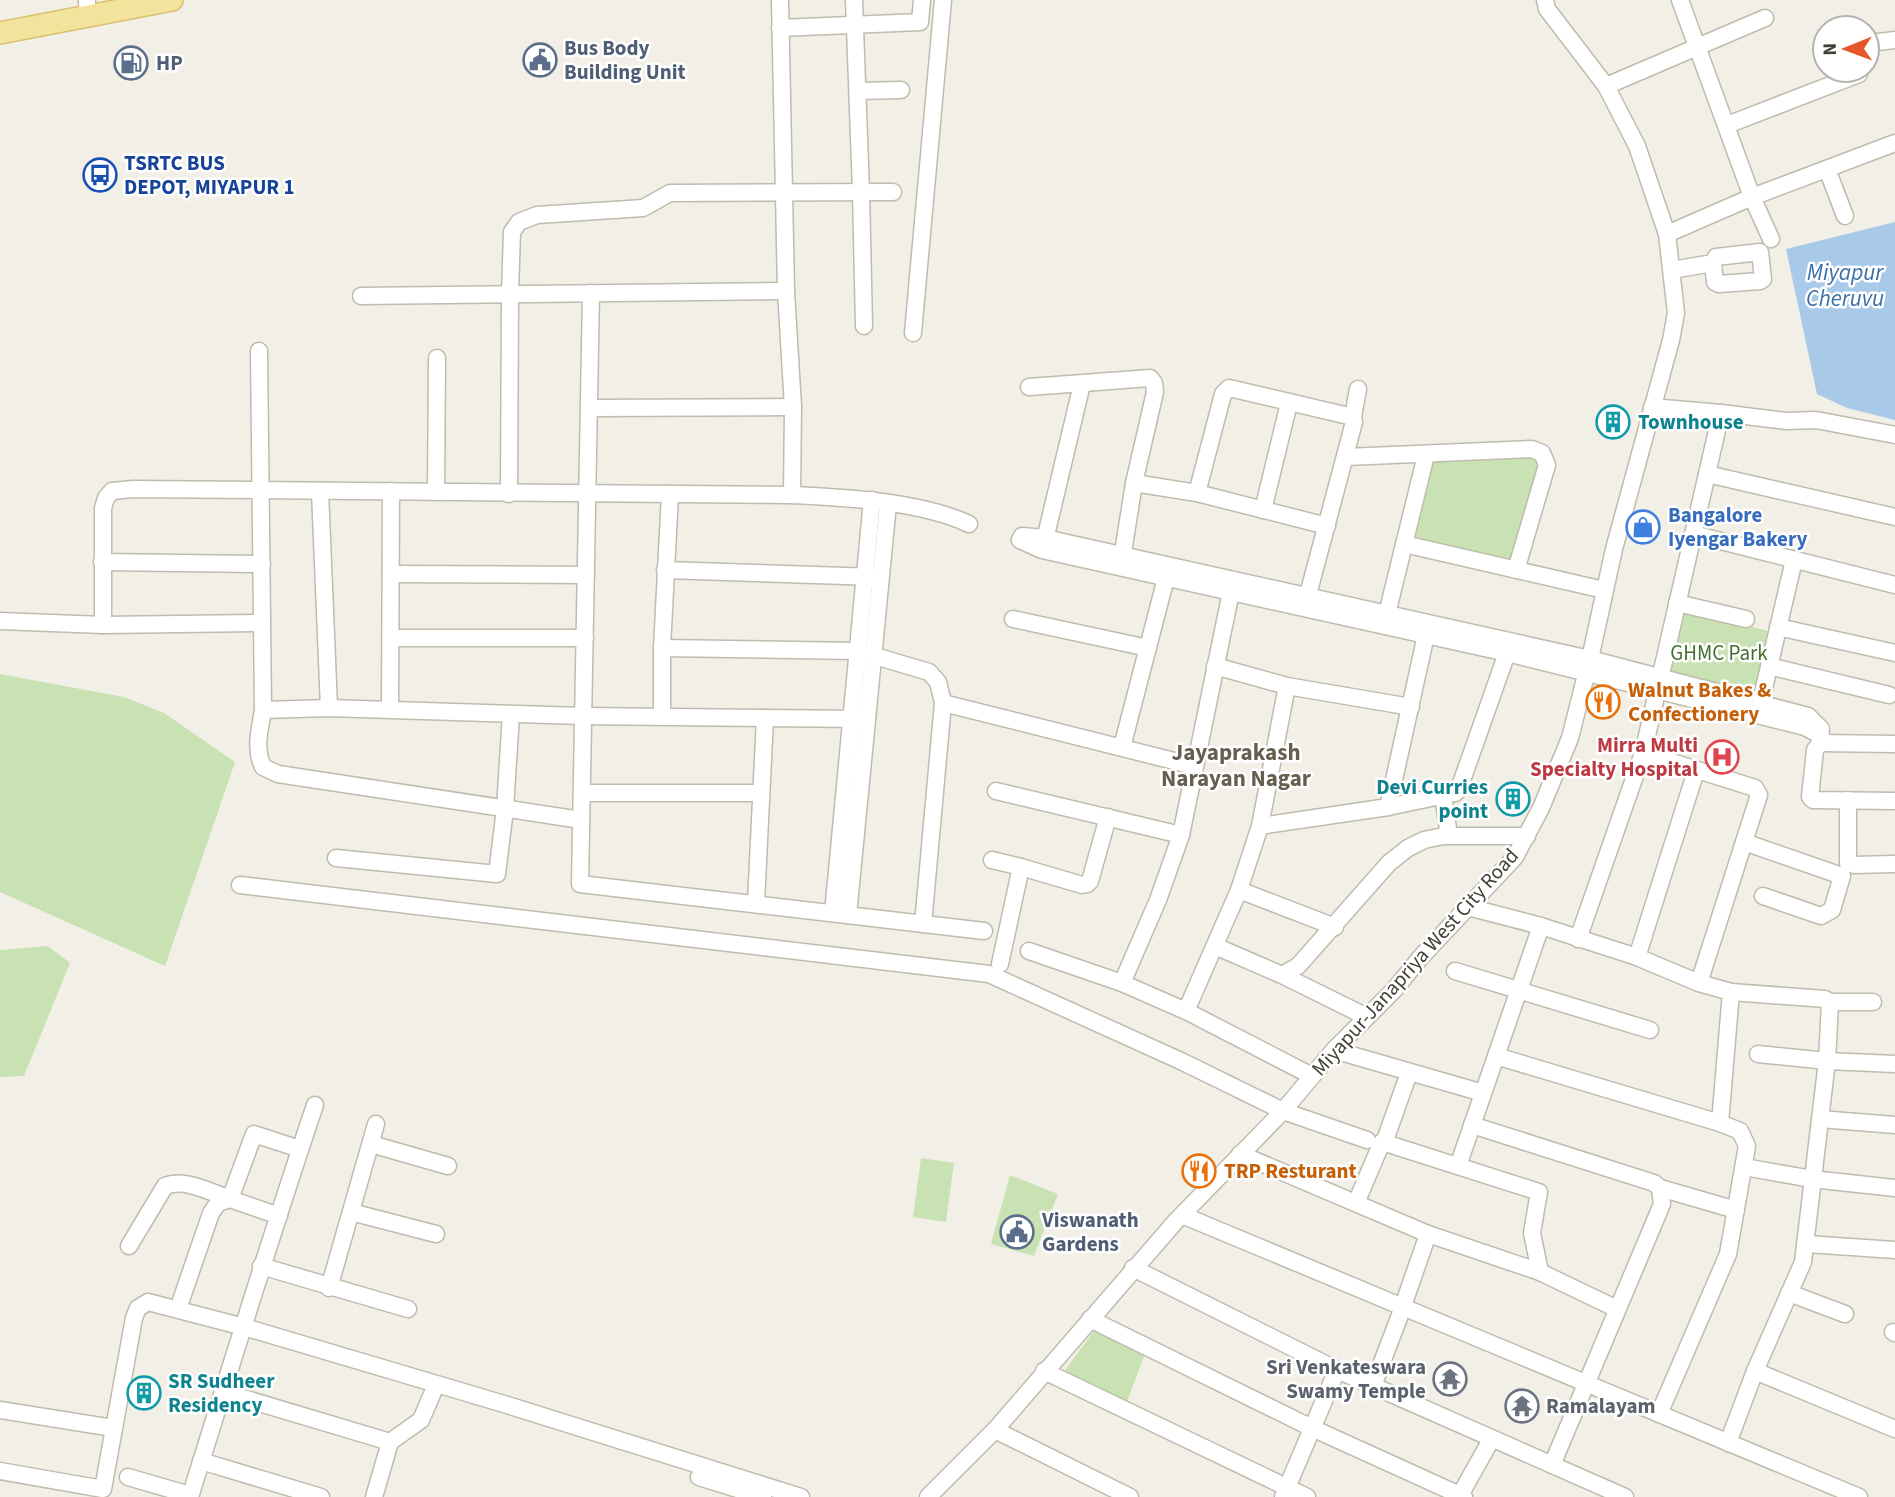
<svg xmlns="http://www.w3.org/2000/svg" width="1895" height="1497" viewBox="0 0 1895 1497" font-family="'Source Sans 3',sans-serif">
	<rect width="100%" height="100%" fill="#f2efe7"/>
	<g fill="#c9e2b3">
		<path d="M 1528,457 L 1535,459 L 1541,465 L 1514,565 L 1413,537 L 1433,459 Z"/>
		<path d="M 1684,610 L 1769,631 L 1754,697 L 1668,676 Z"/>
		<path d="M 0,674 L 124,697 L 164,713 L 235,762 L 165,966 L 0,892 Z"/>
		<path d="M 48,946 L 70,963 L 24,1076 L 0,1077 L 0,950 Z"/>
		<path d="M 921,1158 L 954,1163 L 946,1222 L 913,1217 Z"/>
		<path d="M 1010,1175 L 1058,1194 L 1034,1256 L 991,1244 Z"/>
		<path d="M 1097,1327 L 1148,1346 L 1126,1404 L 1063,1373 Z"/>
	</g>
	<path fill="#a9c9e9" d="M 1895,222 L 1895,420 L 1847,408 L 1817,394 L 1786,249 Z"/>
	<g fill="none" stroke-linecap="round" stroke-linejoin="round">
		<defs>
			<g id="minor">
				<path d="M 87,0 L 87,4"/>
				<path d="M 780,0 L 786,291 L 793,407 L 792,495"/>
				<path d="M 854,0 L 861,192 L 864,326"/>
				<path d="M 1680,0 L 1752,197 L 1771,239"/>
				<path d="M 780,28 L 920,22 L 922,0"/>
				<path d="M 1870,43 L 1895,40"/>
				<path d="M 1606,86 L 1765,18"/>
				<path d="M 858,91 L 901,90"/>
				<path d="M 1727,125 L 1859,74"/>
				<path d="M 1827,169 L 1845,216"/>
				<path d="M 1667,234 L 1752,197 L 1895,143"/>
				<path d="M 1672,270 L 1713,263 L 1716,257 L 1760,252 L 1763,279 L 1760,281 L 1719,284 L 1715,282 L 1713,263"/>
				<path d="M 591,293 L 580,884 L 984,931"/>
				<path d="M 361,296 L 786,291"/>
				<path d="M 913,333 L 943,0"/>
				<path d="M 259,351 L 263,710 C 260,729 254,748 263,767 L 278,774 L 581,820"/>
				<path d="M 1029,387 L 1150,378 L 1154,383 L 1155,392 L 1134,483 L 1121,565"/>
				<path d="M 1652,407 L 1721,413 L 1786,421 L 1816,420 L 1895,435"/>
				<path d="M 589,408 L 793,407"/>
				<path d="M 1346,457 L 1532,449 L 1542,453 L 1547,465 L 1516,570"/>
				<path d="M 1707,474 L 1895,517"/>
				<path d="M 1134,483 L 1197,493 L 1327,526"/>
				<path d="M 320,491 L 329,708"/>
				<path d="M 436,492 L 437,358"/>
				<path d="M 1197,493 L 1223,394 L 1229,388 L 1353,417"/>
				<path d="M 509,494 L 510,294 L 512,232 L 519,222 L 537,215 L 643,208 L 670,193 L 893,192"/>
				<path d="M 1263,510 L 1289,403"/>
				<path d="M 1693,534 L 1895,585"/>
				<path d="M 1020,540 L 1022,536 L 1045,538 L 1590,659 L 1808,716 L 1821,729 L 1820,743 L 1815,750 L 1810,797 L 1813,800 L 1895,801"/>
				<path d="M 1020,540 L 1042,550 L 1507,653 L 1805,727 L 1820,735"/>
				<path d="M 1404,544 L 1604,590"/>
				<path d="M 1043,548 L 1082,384"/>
				<path d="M 102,562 L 262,564"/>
				<path d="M 665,570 L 876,577"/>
				<path d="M 391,574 L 586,575"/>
				<path d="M 1677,603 L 1746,619"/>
				<path d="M 1305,606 L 1354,422 L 1353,417 L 1358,389"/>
				<path d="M 1013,619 L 1148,648"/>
				<path d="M 0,621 L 103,625 L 261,623"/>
				<path d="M 1385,622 L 1426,455"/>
				<path d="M 103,625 L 103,508 L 106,498 L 112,491 L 133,489 L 792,495 C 848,498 919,501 969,524"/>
				<path d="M 1778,627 L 1895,653"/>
				<path d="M 391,638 L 585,638"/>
				<path d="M 662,648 L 858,651 L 929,672 L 938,682 L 943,703 L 923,924"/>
				<path d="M 1215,666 L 1287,686 L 1411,707"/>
				<path d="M 1769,666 L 1889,695"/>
				<path d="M 943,703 L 1194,766"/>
				<path d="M 390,709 L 391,491"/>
				<path d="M 263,710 L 329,708 L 583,716 L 867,719"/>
				<path d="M 1758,714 L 1794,560"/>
				<path d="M 662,716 L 662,648 L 670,494"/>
				<path d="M 1820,743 L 1895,744"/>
				<path d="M 1122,747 L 1166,578"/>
				<path d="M 1643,753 L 1755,788 L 1759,795 L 1699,983"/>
				<path d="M 996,791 L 1181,835"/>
				<path d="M 583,793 L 760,793"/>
				<path d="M 1443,795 L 1449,836"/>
				<path d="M 1848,800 L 1848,863 L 1854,865 L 1895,864"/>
				<path d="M 1388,807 L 1426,635"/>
				<path d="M 1260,826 L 1388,807 L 1455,793 L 1459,789 L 1507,653"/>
				<path d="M 1744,842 L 1842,876 L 1832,910 L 1821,916 L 1763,896"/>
				<path d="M 336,858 L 497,874 L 505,809 L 511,714"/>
				<path d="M 992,860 L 1021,867"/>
				<path d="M 240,885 L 989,974 L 1183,1062 L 1283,1111 L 1367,1140"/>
				<path d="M 1239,890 L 1335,927"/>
				<path d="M 756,903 L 765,718"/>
				<path d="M 1468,907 L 1541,926 L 1637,957 L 1699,983 L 1731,992 L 1825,999 L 1830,1002 L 1827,1061 L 1803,1262 L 1755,1371 L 1728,1443"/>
				<path d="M 833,913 L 872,500"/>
				<path d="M 848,915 L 888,504"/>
				<path d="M 1578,939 L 1643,753 L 1721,413"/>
				<path d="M 1215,946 L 1282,975 L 1367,1017"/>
				<path d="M 1029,951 L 1122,983 L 1186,1011 L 1312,1076"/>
				<path d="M 1637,957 L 1696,771"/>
				<path d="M 1000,964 L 1021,867 L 1082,885 L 1087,884 L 1090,881 L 1108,817"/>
				<path d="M 1455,971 L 1650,1030"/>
				<path d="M 1282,975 L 1298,966 L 1389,863 L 1408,848 L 1424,840 L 1443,836 L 1527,836"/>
				<path d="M 1122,983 L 1158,900 L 1181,835 L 1231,592"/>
				<path d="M 1830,1002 L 1873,1002"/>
				<path d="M 1186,1011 L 1239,890 L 1260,826 L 1287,686"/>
				<path d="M 1334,1050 L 1483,1093"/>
				<path d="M 1758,1054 L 1827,1061 L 1895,1064"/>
				<path d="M 1496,1056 L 1720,1123 L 1740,1131 L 1747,1146 L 1728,1254 L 1659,1414"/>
				<path d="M 1820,1119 L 1895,1125"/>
				<path d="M 1720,1123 L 1731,992"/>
				<path d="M 1472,1125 L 1654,1183 L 1660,1188 L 1662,1204 L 1552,1465"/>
				<path d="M 1384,1143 L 1409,1073"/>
				<path d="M 371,1144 L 448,1166"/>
				<path d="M 1240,1154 L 1428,1234 L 1540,1272 L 1617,1309"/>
				<path d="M 1458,1166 L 1541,926"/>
				<path d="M 1744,1167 L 1812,1179 L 1895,1188"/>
				<path d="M 1660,1188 L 1736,1210"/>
				<path d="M 1356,1203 L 1382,1142 L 1539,1192 L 1532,1233 L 1540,1272"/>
				<path d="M 351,1212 L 436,1234"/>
				<path d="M 1182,1215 L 1859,1497"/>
				<path d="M 1807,1244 L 1895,1250"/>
				<path d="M 129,1246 L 165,1186 C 185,1178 210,1192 230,1199 L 254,1134 L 300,1149"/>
				<path d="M 261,1266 L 408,1309"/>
				<path d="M 1133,1268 L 1337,1370 L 1625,1497"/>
				<path d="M 329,1288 L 376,1124"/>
				<path d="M 1789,1293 L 1845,1314"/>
				<path d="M 1403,1306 L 1428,1234"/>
				<path d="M 178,1309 L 211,1213 L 218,1203 L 230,1199 L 279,1216"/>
				<path d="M 1090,1319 L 1312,1428 L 1464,1497"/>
				<path d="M 1893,1332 L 1895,1333"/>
				<path d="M 1044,1371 L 1307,1497"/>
				<path d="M 1755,1371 L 1895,1429"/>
				<path d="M 1373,1386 L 1400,1315"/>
				<path d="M 223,1392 L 390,1442"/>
				<path d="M 0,1410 L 113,1428"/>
				<path d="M 995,1430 L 1130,1497"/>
				<path d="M 201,1461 L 321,1497"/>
				<path d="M 0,1471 L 103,1489 L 134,1318 L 138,1308 L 148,1302 L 244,1327 L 504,1404 L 801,1497"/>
				<path d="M 128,1477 L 190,1495"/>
				<path d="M 699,1477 L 763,1497"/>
				<path d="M 190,1497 C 231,1366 271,1235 315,1105"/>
				<path d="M 374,1497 L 390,1442 L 421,1420 L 433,1392"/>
				<path d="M 928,1497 L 995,1430 L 1176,1221 L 1283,1111 L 1334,1050 L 1395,989 L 1420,958 L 1515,857 L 1541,808 L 1570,738 L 1590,659 L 1614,549 L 1671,340 L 1676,313 L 1667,234 L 1637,146 L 1606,86 L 1547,9 L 1545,0"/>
				<path d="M 1283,1497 L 1337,1370"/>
				<path d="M 1459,1497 L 1491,1440"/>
			</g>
			<path id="major" d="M 0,33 L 172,0"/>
		</defs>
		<use href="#minor" stroke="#bfbbad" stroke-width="19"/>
		<use href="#major" stroke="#d8c16f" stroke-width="24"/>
		<use href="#minor" stroke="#fff" stroke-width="16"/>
		<use href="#major" stroke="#f4e39d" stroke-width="21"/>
	</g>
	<defs>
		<symbol id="civic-ring" viewBox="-11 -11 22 22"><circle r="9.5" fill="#fff" stroke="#5c6f8a" stroke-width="1.5"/><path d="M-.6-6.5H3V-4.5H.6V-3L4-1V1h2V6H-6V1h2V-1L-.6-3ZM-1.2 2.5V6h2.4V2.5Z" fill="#5c6f8a"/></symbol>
		<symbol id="fuel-ring" viewBox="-11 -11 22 22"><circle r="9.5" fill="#fff" stroke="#5c6f8a" stroke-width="1.5"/><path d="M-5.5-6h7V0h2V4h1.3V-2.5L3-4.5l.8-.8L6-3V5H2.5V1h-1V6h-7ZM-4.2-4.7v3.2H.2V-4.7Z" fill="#5c6f8a"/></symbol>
		<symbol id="bus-ring" viewBox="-11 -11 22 22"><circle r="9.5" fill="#fff" stroke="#1a4fb4" stroke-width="1.5"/><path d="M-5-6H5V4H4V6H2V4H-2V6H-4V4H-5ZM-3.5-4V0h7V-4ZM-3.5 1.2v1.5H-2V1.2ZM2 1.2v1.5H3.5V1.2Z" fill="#1a4fb4"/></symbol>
		<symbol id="building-ring" viewBox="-11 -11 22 22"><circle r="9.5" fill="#fff" stroke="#0f9aa8" stroke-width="1.5"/><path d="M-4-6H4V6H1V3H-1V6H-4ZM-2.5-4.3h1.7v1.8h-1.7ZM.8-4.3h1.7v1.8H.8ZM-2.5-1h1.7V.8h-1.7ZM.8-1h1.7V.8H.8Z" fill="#0f9aa8"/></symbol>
		<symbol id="shop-ring" viewBox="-11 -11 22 22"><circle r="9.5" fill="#fff" stroke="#3f7fe0" stroke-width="1.5"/><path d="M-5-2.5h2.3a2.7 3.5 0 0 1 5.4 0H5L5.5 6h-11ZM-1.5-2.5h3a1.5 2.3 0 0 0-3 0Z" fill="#3f7fe0"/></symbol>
		<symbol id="restaurant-ring" viewBox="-11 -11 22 22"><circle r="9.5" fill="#fff" stroke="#e8710a" stroke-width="1.5"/><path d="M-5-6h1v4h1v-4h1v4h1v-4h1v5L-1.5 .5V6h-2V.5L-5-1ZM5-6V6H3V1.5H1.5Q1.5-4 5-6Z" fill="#e8710a"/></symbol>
		<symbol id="hospital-ring" viewBox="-11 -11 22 22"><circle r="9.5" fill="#fff" stroke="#e0444e" stroke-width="1.5"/><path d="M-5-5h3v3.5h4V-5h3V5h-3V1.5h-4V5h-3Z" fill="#e0444e"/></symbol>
		<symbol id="temple-ring" viewBox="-11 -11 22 22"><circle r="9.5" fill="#fff" stroke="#6b7280" stroke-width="1.5"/><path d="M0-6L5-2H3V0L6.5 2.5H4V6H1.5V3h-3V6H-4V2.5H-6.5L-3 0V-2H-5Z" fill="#6b7280"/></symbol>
	</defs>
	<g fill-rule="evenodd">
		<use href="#civic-ring" x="521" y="41" width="38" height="38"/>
		<use href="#fuel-ring" x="112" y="44" width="38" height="38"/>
		<use href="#bus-ring" x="81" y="156" width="38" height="38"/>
		<use href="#building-ring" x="1594" y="403" width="38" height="38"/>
		<use href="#shop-ring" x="1624" y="508" width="38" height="38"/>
		<use href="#restaurant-ring" x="1584" y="683" width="38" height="38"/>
		<use href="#hospital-ring" x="1703" y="738" width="38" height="38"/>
		<use href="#building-ring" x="1494" y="780" width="38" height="38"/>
		<use href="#restaurant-ring" x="1180" y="1152" width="38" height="38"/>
		<use href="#civic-ring" x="998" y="1213" width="38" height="38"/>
		<use href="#temple-ring" x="1431" y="1360" width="38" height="38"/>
		<use href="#building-ring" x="125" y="1374" width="38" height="38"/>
		<use href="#temple-ring" x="1503" y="1387" width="38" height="38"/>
	</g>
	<g text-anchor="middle" stroke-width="5" stroke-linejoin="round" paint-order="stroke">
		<g font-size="21" font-weight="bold" fill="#4e5e75" stroke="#fff" text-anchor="start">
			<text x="564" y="55">Bus Body<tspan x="564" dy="24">Building Unit</tspan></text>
			<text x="156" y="70">HP</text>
			<text x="1042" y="1227">Viswanath<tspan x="1042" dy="24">Gardens</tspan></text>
		</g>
		<g font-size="21" font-weight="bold" fill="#164399" stroke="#fff" text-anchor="start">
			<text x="124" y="170">TSRTC BUS<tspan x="124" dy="24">DEPOT, MIYAPUR 1</tspan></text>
		</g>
		<g font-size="21" font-weight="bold" fill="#0d838f" stroke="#fff" text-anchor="start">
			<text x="1638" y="429">Townhouse</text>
			<text x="1488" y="794" text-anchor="end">Devi Curries<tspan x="1488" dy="24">point</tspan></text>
			<text x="168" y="1388">SR Sudheer<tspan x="168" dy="24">Residency</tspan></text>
		</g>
		<g font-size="21" font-weight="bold" fill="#366cbe" stroke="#fff" text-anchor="start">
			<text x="1668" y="522">Bangalore<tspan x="1668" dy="24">Iyengar Bakery</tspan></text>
		</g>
		<g font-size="21" fill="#437030" stroke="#fff">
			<text x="1719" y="660">GHMC Park</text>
		</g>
		<g font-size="21" font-weight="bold" fill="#c56008" stroke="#fff" text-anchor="start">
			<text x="1628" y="697">Walnut Bakes &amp;<tspan x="1628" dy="24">Confectionery</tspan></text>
			<text x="1224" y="1178">TRP Resturant</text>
		</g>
		<g font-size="21" font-weight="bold" fill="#be3a42" stroke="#fff" text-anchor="end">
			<text x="1698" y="752">Mirra Multi<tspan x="1698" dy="24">Specialty Hospital</tspan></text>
		</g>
		<g font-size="21" fill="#444037" stroke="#fff">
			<text transform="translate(1415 962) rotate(-48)" y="7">Miyapur-Janapriya West City Road</text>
		</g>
		<g font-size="21" font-weight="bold" fill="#5b616d" stroke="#fff" text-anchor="end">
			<text x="1426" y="1374">Sri Venkateswara<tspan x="1426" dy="24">Swamy Temple</tspan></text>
			<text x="1546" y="1413" text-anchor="start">Ramalayam</text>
		</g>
		<g font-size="23" font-style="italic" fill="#3a6fa6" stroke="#fff">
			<text x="1845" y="280">Miyapur<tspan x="1845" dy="26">Cheruvu</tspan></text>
		</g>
		<g font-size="23" font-weight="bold" fill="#665f4f" stroke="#fff">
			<text x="1236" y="760">Jayaprakash<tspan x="1236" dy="26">Narayan Nagar</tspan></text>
		</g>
	</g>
	<g transform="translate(1846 49) rotate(269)"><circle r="33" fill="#ffffff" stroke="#b4b3af" stroke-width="2"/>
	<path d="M0-5L12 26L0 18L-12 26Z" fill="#e5562a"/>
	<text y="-10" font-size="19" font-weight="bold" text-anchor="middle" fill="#444037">N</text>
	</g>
</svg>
